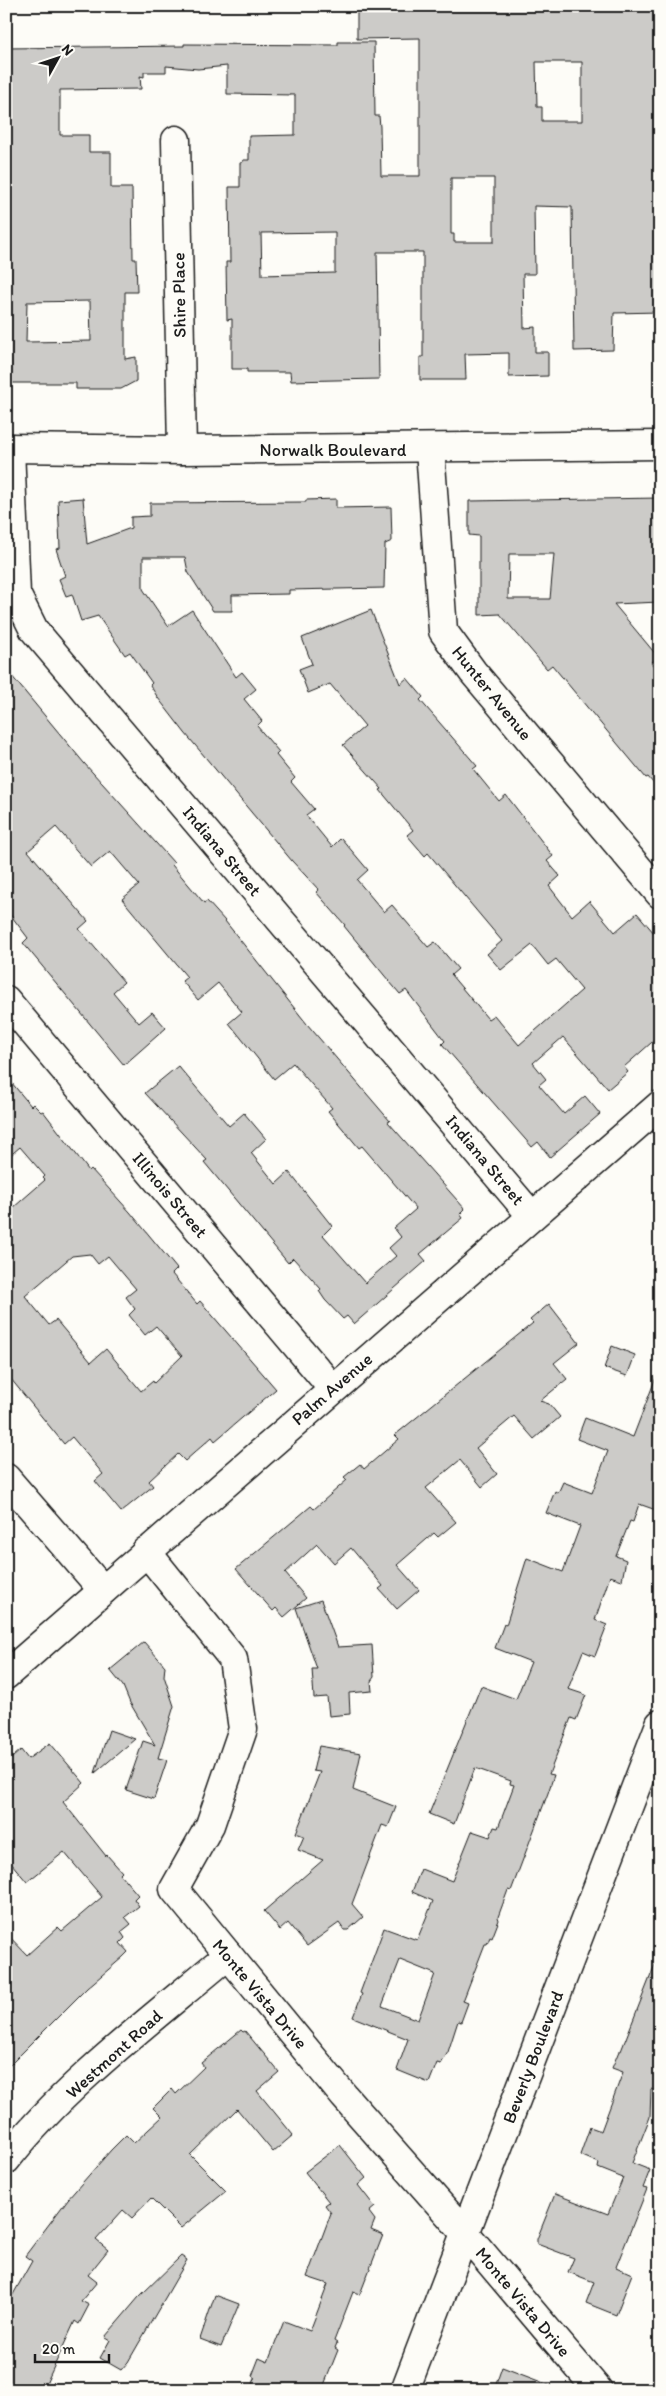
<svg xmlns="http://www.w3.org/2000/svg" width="666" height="2396" viewBox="0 0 666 2396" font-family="Itim,sans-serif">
	<rect width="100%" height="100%" fill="#fdfcf7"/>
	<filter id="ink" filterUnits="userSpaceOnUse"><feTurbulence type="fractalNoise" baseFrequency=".02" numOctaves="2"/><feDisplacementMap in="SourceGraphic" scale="10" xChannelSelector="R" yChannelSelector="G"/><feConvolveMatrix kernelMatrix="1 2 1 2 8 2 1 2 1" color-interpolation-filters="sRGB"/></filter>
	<g filter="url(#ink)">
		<g fill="#cccbc8" stroke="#1c1c1c" fill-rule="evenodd">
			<path d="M 357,6 L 383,6 L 383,13 L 445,10 L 445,6 L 660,6 L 660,312 L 614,313 L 613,350 L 574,351 L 572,207 L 534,206 L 535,274 L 523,274 L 524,328 L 535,327 L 535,352 L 548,352 L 548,376 L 509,377 L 509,353 L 465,354 L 466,380 L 420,380 L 420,357 L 423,357 L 423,252 L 377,252 L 379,379 L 291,381 L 290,372 L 247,372 L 247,369 L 232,369 L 232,319 L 227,320 L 226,262 L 230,262 L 229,187 L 240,187 L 240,163 L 243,162 L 243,160 L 249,160 L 249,136 L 295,135 L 295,95 L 227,94 L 227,66 L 198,69 L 166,66 L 166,72 L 144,72 L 144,77 L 140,76 L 141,89 L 60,90 L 60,135 L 89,135 L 89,152 L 111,152 L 111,188 L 132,188 L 133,259 L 136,259 L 137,292 L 125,292 L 125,359 L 136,357 L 136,381 L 121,389 L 76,389 L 76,383 L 6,383 L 6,48 L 184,46 L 184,44 L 338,45 L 338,42 L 374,42 L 375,116 L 379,116 L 380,127 L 381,176 L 420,176 L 420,38 L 357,39 ZM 536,62 L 582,62 L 582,121 L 542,121 L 542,107 L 537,107 ZM 451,178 L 494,178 L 494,242 L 454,242 L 454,234 L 451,234 ZM 335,232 L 335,273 L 262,275 L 261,233 ZM 90,301 L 91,341 L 26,342 L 27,302 Z"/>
			<path d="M 83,498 L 87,544 L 131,528 L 131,517 L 150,516 L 150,503 L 306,502 L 306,500 L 336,499 L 336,508 L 391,507 L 392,541 L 385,544 L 384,588 L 289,590 L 289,594 L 232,595 L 232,611 L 213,611 L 188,572 L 185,557 L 143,557 L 143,589 L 168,626 L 192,610 L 236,677 L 242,672 L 256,689 L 244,699 L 262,721 L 257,726 L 279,752 L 276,755 L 295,778 L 291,782 L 314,809 L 306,815 L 332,847 L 341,838 L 368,870 L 357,880 L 384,912 L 392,905 L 428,947 L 435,942 L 458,969 L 451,975 L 488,1019 L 494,1015 L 519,1045 L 582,990 L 556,959 L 548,965 L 532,945 L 501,970 L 487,954 L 502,941 L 428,853 L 425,856 L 407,835 L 413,830 L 380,790 L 382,789 L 343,745 L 365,726 L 330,684 L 308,693 L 299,669 L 312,664 L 302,638 L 371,610 L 400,684 L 407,678 L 423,697 L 420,700 L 477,766 L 473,769 L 499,801 L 506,795 L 553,856 L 547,861 L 560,876 L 549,886 L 572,916 L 589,901 L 615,932 L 637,913 L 660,940 L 660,1035 L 624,1067 L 628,1072 L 608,1089 L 563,1037 L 533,1063 L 546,1079 L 539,1085 L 564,1114 L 585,1096 L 600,1114 L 550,1157 L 538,1142 L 532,1147 L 442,1044 L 445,1041 L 406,990 L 400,994 L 384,975 L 344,926 L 345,925 L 316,892 L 319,890 L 292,861 L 185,733 L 158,698 L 150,685 L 152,683 L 130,652 L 125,655 L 98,616 L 81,621 L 72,594 L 66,596 L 59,579 L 65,576 L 56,549 L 60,548 L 58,500 Z"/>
			<path d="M 660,498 L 660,602 L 614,604 L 658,657 L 651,663 L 660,673 L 660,791 L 648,777 L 646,778 L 552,665 L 547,669 L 500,614 L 479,615 L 479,536 L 469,535 L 469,501 ZM 509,554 L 554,554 L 550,599 L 508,599 Z"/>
			<path d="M 6,669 L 84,763 L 174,863 L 172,865 L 204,903 L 207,901 L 225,921 L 307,1024 L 390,1121 L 388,1122 L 465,1209 L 460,1214 L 463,1218 L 420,1254 L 426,1261 L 354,1324 L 347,1316 L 343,1319 L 325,1300 L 319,1291 L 321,1289 L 293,1258 L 288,1263 L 204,1162 L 207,1160 L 145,1093 L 178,1066 L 229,1126 L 244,1113 L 266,1139 L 251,1153 L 276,1184 L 289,1172 L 332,1226 L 323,1235 L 365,1283 L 396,1256 L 389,1248 L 401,1237 L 394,1228 L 416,1209 L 362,1146 L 359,1148 L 328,1111 L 332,1108 L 293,1063 L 274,1079 L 229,1023 L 242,1012 L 218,983 L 198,1000 L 182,981 L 187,977 L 122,899 L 139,885 L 110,851 L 91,867 L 56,827 L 28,851 L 88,921 L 79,929 L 124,982 L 113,992 L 139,1023 L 152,1012 L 166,1028 L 124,1065 L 23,943 L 28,938 L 6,909 Z"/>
			<path d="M 6,1076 L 31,1106 L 33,1104 L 41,1112 L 43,1111 L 89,1171 L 91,1169 L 130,1212 L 177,1269 L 172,1274 L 197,1304 L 200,1301 L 276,1389 L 215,1441 L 212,1437 L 185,1461 L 178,1454 L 149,1481 L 153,1486 L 121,1512 L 95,1481 L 103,1474 L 72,1437 L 64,1444 L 6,1373 L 6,1214 L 45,1180 L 43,1178 L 45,1176 L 20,1147 L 6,1159 ZM 90,1254 L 98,1264 L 108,1256 L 136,1289 L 126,1297 L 135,1309 L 129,1315 L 145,1335 L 156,1326 L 182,1356 L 154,1383 L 153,1381 L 141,1391 L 106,1349 L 91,1362 L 56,1320 L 49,1325 L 25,1296 L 72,1256 Z"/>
			<path d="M 549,1304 L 579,1343 L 554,1363 L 567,1379 L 540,1401 L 549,1404 L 560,1417 L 534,1439 L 514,1416 L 476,1448 L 497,1474 L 482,1487 L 460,1460 L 426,1488 L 456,1522 L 438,1537 L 434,1533 L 397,1565 L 419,1590 L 397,1609 L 379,1589 L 383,1586 L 351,1548 L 334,1563 L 317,1544 L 285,1573 L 306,1598 L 284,1617 L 276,1608 L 273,1611 L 236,1569 L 311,1506 L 314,1509 L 347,1480 L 344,1477 L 360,1464 L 364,1469 L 399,1439 L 395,1435 L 533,1323 L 530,1320 Z"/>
			<path d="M 612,1346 L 635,1355 L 627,1376 L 604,1368 Z"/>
			<path d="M 658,1372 L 660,1499 L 656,1510 L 639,1504 L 633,1522 L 630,1521 L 616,1556 L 626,1560 L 622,1580 L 610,1576 L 595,1620 L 607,1625 L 595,1656 L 583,1651 L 568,1689 L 586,1695 L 576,1720 L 571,1718 L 549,1774 L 554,1775 L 548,1793 L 511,1891 L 508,1890 L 498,1917 L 499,1920 L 492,1938 L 490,1937 L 487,1944 L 485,1944 L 463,2001 L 468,2003 L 461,2022 L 458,2021 L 448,2052 L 441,2064 L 437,2063 L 429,2083 L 397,2070 L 408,2039 L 353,2017 L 362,1994 L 360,1993 L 384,1928 L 417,1940 L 433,1901 L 412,1892 L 421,1869 L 452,1881 L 472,1831 L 490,1837 L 494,1827 L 498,1828 L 514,1785 L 510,1784 L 511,1781 L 475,1768 L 454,1824 L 429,1814 L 481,1686 L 516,1699 L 531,1662 L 495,1648 L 504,1624 L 506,1625 L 527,1558 L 563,1572 L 580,1526 L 546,1513 L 555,1491 L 558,1493 L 563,1482 L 592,1493 L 608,1451 L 577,1439 L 585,1418 L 633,1437 ZM 400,1960 L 435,1974 L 418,2020 L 382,2006 Z"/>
			<path d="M 321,1600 L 338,1647 L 372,1645 L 374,1677 L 371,1681 L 372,1691 L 349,1693 L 350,1714 L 329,1716 L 327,1697 L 314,1698 L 312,1669 L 317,1669 L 296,1608 Z"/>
			<path d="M 144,1642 L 165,1666 L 164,1676 L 174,1706 L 158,1758 L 167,1760 L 154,1799 L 126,1790 L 143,1741 L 155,1745 L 130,1703 L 123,1686 L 110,1670 Z"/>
			<path d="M 109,1730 L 135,1739 L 95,1773 Z"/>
			<path d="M 50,1743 L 84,1783 L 63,1802 L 106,1856 L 107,1855 L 122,1872 L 120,1874 L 138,1895 L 134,1899 L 139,1906 L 125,1917 L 131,1924 L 121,1932 L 125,1938 L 120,1943 L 128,1952 L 123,1957 L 87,1988 L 6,2069 L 6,1933 L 27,1955 L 58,1927 L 62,1931 L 102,1897 L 64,1852 L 27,1882 L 6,1857 L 6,1763 L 21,1750 L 28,1759 Z"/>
			<path d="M 319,1746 L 361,1753 L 353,1790 L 396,1807 L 388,1827 L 382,1825 L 352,1904 L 363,1917 L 348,1930 L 344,1930 L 339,1923 L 307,1946 L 288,1923 L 280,1930 L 264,1911 L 323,1860 L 298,1850 L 304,1836 L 296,1833 L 320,1772 L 313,1771 Z"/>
			<path d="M 658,1957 L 660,2093 L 651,2089 L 650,2117 L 632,2163 L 650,2170 L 643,2188 L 647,2189 L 616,2267 L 632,2274 L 616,2315 L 586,2303 L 594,2282 L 568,2272 L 574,2258 L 537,2244 L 537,2239 L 555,2194 L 608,2214 L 623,2178 L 598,2168 L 599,2163 L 580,2155 L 590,2127 L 601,2131 L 623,2072 L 612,2068 L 619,2051 L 621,2051 Z"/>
			<path d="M 241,2030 L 243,2032 L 245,2031 L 279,2072 L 257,2091 L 293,2135 L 273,2152 L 237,2109 L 190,2155 L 226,2191 L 181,2228 L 151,2198 L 132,2218 L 123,2210 L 96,2240 L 108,2250 L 88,2275 L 97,2282 L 81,2301 L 89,2305 L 79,2324 L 75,2321 L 45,2386 L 39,2383 L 35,2390 L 23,2390 L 6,2381 L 6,2307 L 32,2261 L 25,2256 L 68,2199 L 111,2150 L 126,2135 L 134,2143 L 162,2117 L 153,2108 L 172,2089 L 176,2094 L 204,2067 L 201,2063 Z"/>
			<path d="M 340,2145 L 366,2178 L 358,2185 L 375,2207 L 369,2212 L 375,2220 L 371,2230 L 383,2235 L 360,2294 L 353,2292 L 334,2341 L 337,2343 L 335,2348 L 338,2350 L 322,2390 L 251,2390 L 255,2378 L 252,2376 L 259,2358 L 268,2362 L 284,2321 L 310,2331 L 328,2284 L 307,2277 L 331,2213 L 325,2205 L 329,2202 L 305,2172 Z"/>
			<path d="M 181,2256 L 187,2260 L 128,2362 L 121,2370 L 100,2358 L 110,2340 L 105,2337 L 139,2297 Z"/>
			<path d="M 215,2295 L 239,2304 L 221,2347 L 200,2339 Z"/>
			<path d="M 502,2367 L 557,2388 L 557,2390 L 494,2390 Z"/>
		</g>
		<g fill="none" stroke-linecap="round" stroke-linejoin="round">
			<defs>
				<g id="minor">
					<path d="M 176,140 L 182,450"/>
					<path d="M 10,448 L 16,594 L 34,630 L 531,1215"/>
					<path d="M 430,449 L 443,631 L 473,672 L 660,894"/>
					<path d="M 6,1000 L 333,1389"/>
					<path d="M 6,1478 L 103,1590"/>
					<path d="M 146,1551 L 233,1659 L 243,1729 L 210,1825 L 174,1889 L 344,2096 L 465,2233 L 598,2390"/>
					<path d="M 6,1675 L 660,1105"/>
					<path d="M 6,2160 C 66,2083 154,2018 228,1955"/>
				</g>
				<g id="major">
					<path d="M 6,448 L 182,450 L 660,445"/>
					<path d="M 405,2390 L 660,1724"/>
				</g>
			</defs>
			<use href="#minor" stroke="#1c1c1c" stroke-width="31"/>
			<use href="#major" stroke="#1c1c1c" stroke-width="31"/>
			<use href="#minor" stroke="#fdfcf7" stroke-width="28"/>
			<use href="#major" stroke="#fdfcf7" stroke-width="28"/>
		</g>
	</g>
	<g text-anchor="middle" stroke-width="4" stroke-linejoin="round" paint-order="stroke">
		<g font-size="18" fill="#1c1c1c" stroke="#fdfcf7">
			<text transform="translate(179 295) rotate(-91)" y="6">Shire Place</text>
			<text x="333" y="456">Norwalk Boulevard</text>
			<text transform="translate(492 693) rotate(51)" y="6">Hunter Avenue</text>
			<text transform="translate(222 851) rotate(50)" y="6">Indiana Street</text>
			<text transform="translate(485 1160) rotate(50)" y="6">Indiana Street</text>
			<text transform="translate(170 1195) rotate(50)" y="6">Illinois Street</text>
			<text transform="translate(332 1389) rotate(-41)" y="6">Palm Avenue</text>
			<text transform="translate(260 1994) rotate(50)" y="6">Monte Vista Drive</text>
			<text transform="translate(114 2054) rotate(-42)" y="6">Westmont Road</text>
			<text transform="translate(533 2057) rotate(-69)" y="6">Beverly Boulevard</text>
			<text transform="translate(523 2302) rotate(50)" y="6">Monte Vista Drive</text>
		</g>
	</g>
	<rect width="666" height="2396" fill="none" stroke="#fdfcf7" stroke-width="25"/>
	<rect x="12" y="12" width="641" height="2371" fill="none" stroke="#1c1c1c" stroke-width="2" filter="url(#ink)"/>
	<g transform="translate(58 58) rotate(50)" stroke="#fdfcf7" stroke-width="4" paint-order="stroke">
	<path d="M0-4L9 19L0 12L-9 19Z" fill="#1c1c1c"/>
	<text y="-8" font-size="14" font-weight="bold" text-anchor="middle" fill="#1c1c1c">N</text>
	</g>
	<path d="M35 2354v8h74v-8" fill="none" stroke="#1c1c1c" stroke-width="2.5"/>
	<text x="42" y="2354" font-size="15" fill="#1c1c1c" stroke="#fdfcf7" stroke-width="4" paint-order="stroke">20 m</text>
</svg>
